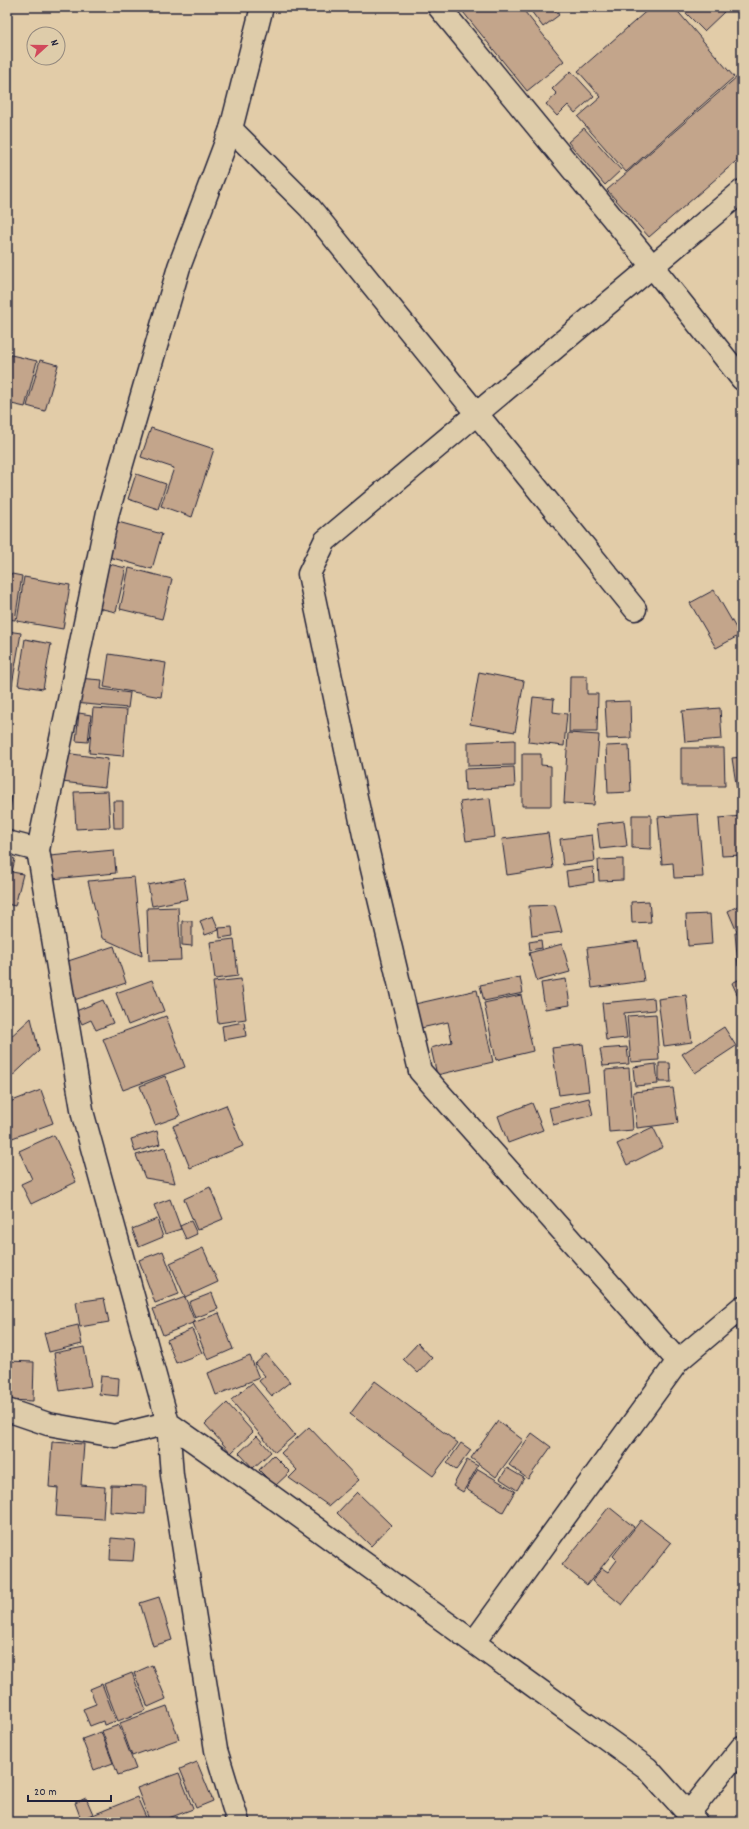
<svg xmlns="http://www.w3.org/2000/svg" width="749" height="1829" viewBox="0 0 749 1829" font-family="Dekko,sans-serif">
	<rect width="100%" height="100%" fill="#e2cca8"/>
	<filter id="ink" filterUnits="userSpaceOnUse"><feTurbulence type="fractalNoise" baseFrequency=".025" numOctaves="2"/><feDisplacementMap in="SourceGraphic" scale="8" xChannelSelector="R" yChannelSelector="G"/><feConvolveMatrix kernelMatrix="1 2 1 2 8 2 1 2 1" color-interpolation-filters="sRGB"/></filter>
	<g filter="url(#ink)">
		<g fill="#c3a58b" stroke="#22223b">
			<path d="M 459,7 L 521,7 L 564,61 L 527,91 Z"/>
			<path d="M 528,7 L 552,7 L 559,15 L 543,27 Z"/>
			<path d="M 651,7 L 674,7 L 734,77 L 626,172 L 578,117 L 601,97 L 578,71 Z"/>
			<path d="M 680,7 L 719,7 L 724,12 L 704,31 Z"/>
			<path d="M 571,71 L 594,96 L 575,113 L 568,105 L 557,116 L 546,104 L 557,94 L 552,89 Z"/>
			<path d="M 738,76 L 742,80 L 742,156 L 649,237 L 607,190 Z"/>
			<path d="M 584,128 L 621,170 L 605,185 L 568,142 Z"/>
			<path d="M 7,354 L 37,361 L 25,407 L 7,403 Z"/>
			<path d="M 40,360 L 58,365 L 45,411 L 27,406 Z"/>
			<path d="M 151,428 L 214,449 L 192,517 L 161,506 L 174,468 L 141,457 Z"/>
			<path d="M 136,474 L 166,484 L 158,509 L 128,499 Z"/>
			<path d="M 118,522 L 162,534 L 152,569 L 109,557 Z"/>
			<path d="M 109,564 L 126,568 L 116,612 L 98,608 Z"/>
			<path d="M 129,568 L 172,579 L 162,619 L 120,609 Z"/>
			<path d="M 7,573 L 22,576 L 15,620 L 7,619 Z"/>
			<path d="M 24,577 L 70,585 L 63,629 L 17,621 Z"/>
			<path d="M 714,590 L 740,635 L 716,648 L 690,603 Z"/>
			<path d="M 7,631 L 21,633 L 12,685 L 7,684 Z"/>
			<path d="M 25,639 L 51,644 L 43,689 L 18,685 Z"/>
			<path d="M 109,654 L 166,663 L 161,697 L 104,687 Z"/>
			<path d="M 479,672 L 524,681 L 515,732 L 470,724 Z"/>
			<path d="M 570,676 L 587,676 L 587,694 L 598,694 L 597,732 L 569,732 Z"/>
			<path d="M 77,678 L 102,680 L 101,689 L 130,693 L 128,708 L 74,703 Z"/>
			<path d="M 533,697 L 554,699 L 553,712 L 567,714 L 564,746 L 528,742 Z"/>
			<path d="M 630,701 L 631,738 L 607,739 L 605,702 Z"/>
			<path d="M 93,708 L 127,710 L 123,756 L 89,753 Z"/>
			<path d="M 720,708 L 722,739 L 685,742 L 682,711 Z"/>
			<path d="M 79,713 L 91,715 L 88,742 L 76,741 Z"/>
			<path d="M 568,733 L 599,735 L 594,805 L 564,803 Z"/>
			<path d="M 515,740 L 515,765 L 468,766 L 468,742 Z"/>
			<path d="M 629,745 L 631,792 L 608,793 L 606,746 Z"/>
			<path d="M 681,748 L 724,748 L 725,786 L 681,786 Z"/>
			<path d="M 65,753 L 108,759 L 105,787 L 62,782 Z"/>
			<path d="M 522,754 L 541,754 L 541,765 L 551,766 L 551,806 L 522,806 Z"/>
			<path d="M 742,757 L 742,790 L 737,790 L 732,758 Z"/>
			<path d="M 514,767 L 515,787 L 465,790 L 464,769 Z"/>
			<path d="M 108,791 L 110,827 L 76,829 L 74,792 Z"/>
			<path d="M 7,796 L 12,797 L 7,828 Z"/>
			<path d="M 490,798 L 495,837 L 466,841 L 460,802 Z"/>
			<path d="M 113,801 L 123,801 L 123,828 L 114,828 Z"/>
			<path d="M 698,814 L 703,877 L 674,878 L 673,863 L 662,864 L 658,817 Z"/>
			<path d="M 632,815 L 651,815 L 651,849 L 632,848 Z"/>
			<path d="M 742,816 L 742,855 L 722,856 L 719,818 Z"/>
			<path d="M 624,821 L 627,846 L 600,849 L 597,824 Z"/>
			<path d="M 548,833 L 553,868 L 507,875 L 502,839 Z"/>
			<path d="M 592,835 L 595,861 L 563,865 L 560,839 Z"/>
			<path d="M 114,850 L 116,873 L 52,879 L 50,856 Z"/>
			<path d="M 7,857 L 15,859 L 12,872 L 23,874 L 15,906 L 7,904 Z"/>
			<path d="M 623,859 L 623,880 L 599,881 L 598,860 Z"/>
			<path d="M 593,867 L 594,882 L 568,886 L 566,871 Z"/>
			<path d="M 134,877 L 142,956 L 102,938 L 88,881 Z"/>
			<path d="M 184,878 L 188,899 L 152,906 L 148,885 Z"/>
			<path d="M 649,901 L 651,922 L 632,923 L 631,902 Z"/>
			<path d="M 555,905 L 562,932 L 532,936 L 529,906 Z"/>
			<path d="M 738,906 L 742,915 L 742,930 L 737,932 L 728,911 Z"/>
			<path d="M 178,907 L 181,960 L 149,961 L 147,908 Z"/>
			<path d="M 710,914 L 712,944 L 688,946 L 686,915 Z"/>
			<path d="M 213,916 L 219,930 L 205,935 L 200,921 Z"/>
			<path d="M 182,921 L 192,921 L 192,946 L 182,945 Z"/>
			<path d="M 232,927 L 233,936 L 220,938 L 219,928 Z"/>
			<path d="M 735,933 L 742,933 L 742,965 L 738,966 Z"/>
			<path d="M 234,939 L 238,976 L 215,979 L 210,942 Z"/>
			<path d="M 541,940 L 542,948 L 530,950 L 529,942 Z"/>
			<path d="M 638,941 L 644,981 L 592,988 L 587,948 Z"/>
			<path d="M 562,944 L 570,972 L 537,981 L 529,953 Z"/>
			<path d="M 114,946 L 126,983 L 74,1000 L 62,963 Z"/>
			<path d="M 520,977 L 523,993 L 484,1001 L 480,985 Z"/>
			<path d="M 742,978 L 742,1005 L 732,983 Z"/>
			<path d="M 241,979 L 246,1019 L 218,1023 L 213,982 Z"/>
			<path d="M 566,979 L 570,1005 L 545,1009 L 541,983 Z"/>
			<path d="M 152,980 L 164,1011 L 128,1025 L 116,993 Z"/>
			<path d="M 477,990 L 493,1062 L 437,1075 L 431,1048 L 452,1042 L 448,1022 L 421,1028 L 415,1004 Z"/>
			<path d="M 521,995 L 533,1051 L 496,1060 L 484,1003 Z"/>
			<path d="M 686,995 L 692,1042 L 664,1046 L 658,999 Z"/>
			<path d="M 654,998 L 655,1010 L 624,1013 L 627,1038 L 606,1040 L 602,1003 Z"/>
			<path d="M 103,1000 L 113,1023 L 96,1030 L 91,1020 L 82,1024 L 76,1011 Z"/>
			<path d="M 656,1014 L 659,1060 L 631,1062 L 627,1016 Z"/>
			<path d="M 166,1016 L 185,1067 L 123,1090 L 103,1039 Z"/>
			<path d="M 31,1018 L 39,1051 L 7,1081 L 7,1040 Z"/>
			<path d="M 244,1022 L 246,1036 L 224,1040 L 222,1026 Z"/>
			<path d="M 724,1027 L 736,1046 L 695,1073 L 682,1054 Z"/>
			<path d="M 583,1044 L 589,1091 L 559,1095 L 552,1048 Z"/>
			<path d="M 627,1047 L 629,1064 L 603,1066 L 600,1049 Z"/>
			<path d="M 659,1063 L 670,1063 L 671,1082 L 659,1082 Z"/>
			<path d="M 656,1064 L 658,1084 L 635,1086 L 633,1067 Z"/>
			<path d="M 629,1068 L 633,1130 L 609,1132 L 605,1070 Z"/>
			<path d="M 165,1076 L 180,1116 L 155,1125 L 140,1086 Z"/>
			<path d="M 673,1088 L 678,1123 L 637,1128 L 633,1092 Z"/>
			<path d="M 41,1090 L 53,1123 L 7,1140 L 7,1103 Z"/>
			<path d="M 589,1098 L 593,1115 L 553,1125 L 549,1108 Z"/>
			<path d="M 532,1103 L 543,1130 L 508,1143 L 498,1116 Z"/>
			<path d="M 226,1105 L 243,1146 L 190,1168 L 173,1126 Z"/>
			<path d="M 653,1127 L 663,1147 L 627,1165 L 617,1144 Z"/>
			<path d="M 157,1131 L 160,1144 L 135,1152 L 131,1139 Z"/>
			<path d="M 54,1135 L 76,1182 L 31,1204 L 21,1184 L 32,1179 L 19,1151 Z"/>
			<path d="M 165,1147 L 175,1183 L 145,1178 L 136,1155 Z"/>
			<path d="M 210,1187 L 223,1219 L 197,1230 L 184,1199 Z"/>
			<path d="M 170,1199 L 181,1229 L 165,1234 L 154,1205 Z"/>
			<path d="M 157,1219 L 163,1237 L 139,1247 L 132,1229 Z"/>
			<path d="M 191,1221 L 197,1234 L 186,1239 L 180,1226 Z"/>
			<path d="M 203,1248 L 218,1282 L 185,1297 L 170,1263 Z"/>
			<path d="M 163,1251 L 179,1294 L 155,1303 L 139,1260 Z"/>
			<path d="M 212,1293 L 218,1309 L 195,1318 L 189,1302 Z"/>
			<path d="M 185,1297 L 195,1322 L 163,1335 L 153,1309 Z"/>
			<path d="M 104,1298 L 109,1322 L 80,1327 L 76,1302 Z"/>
			<path d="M 219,1313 L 233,1349 L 208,1360 L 193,1323 Z"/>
			<path d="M 742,1318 L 742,1333 L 735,1328 Z"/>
			<path d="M 78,1325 L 82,1344 L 49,1352 L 44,1333 Z"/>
			<path d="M 192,1329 L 202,1353 L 176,1363 L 167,1340 Z"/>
			<path d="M 418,1343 L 432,1358 L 418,1373 L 403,1359 Z"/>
			<path d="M 84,1347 L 91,1386 L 60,1391 L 54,1353 Z"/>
			<path d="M 266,1354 L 290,1382 L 272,1396 L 259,1381 L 265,1376 L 255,1364 Z"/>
			<path d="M 250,1356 L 259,1378 L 216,1395 L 208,1373 Z"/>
			<path d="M 7,1361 L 34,1362 L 33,1401 L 7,1400 Z"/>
			<path d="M 101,1376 L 119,1378 L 118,1396 L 99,1394 Z"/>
			<path d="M 375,1381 L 458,1443 L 433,1476 L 350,1414 Z"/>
			<path d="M 252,1383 L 295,1435 L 275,1452 L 231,1400 Z"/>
			<path d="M 227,1403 L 253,1432 L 231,1453 L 205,1424 Z"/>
			<path d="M 498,1421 L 523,1440 L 496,1477 L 471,1458 Z"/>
			<path d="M 309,1427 L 359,1480 L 329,1506 L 289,1478 L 297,1470 L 281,1453 Z"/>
			<path d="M 532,1433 L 551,1447 L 528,1479 L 509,1465 Z"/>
			<path d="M 257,1436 L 271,1452 L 253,1468 L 239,1453 Z"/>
			<path d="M 52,1442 L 84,1444 L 81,1485 L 105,1487 L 103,1519 L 56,1516 L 58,1488 L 49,1487 Z"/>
			<path d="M 461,1443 L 471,1450 L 456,1470 L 447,1463 Z"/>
			<path d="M 273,1455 L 290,1472 L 275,1486 L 259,1470 Z"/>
			<path d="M 467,1460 L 478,1466 L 463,1492 L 453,1486 Z"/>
			<path d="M 507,1468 L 524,1478 L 517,1490 L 500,1479 Z"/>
			<path d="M 478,1469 L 515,1491 L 503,1512 L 466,1489 Z"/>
			<path d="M 111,1485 L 146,1486 L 145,1514 L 110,1512 Z"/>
			<path d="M 357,1492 L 391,1525 L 371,1546 L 337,1513 Z"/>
			<path d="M 609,1507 L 634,1527 L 587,1585 L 562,1565 Z"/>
			<path d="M 641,1520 L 671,1543 L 622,1605 L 592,1581 L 602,1568 L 608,1572 L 617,1560 L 613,1556 Z"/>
			<path d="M 111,1538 L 135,1540 L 133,1561 L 110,1560 Z"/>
			<path d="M 159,1597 L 172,1640 L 153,1646 L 140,1603 Z"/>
			<path d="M 152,1665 L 166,1699 L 148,1707 L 134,1673 Z"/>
			<path d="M 132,1673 L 146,1710 L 118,1721 L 104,1684 Z"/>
			<path d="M 102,1684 L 116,1721 L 104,1725 L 103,1721 L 90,1726 L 83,1709 L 96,1704 L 90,1689 Z"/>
			<path d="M 167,1706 L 179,1739 L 132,1756 L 120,1723 Z"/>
			<path d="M 119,1725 L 136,1769 L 118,1775 L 102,1731 Z"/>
			<path d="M 101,1732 L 113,1763 L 94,1770 L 82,1739 Z"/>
			<path d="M 197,1762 L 213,1801 L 196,1808 L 180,1769 Z"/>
			<path d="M 179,1773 L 193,1809 L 158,1822 L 150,1822 L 137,1788 Z"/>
			<path d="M 137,1797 L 148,1822 L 84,1822 L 83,1819 Z"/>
			<path d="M 86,1798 L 93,1814 L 81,1819 L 75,1803 Z"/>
		</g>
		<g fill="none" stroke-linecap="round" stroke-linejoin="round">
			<defs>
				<g id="minor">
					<path d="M 262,7 L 231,129 L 179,267 L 108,512 L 38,850 L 83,1115 L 168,1423 L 259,1487 L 647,1768 L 696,1822"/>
					<path d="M 439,7 L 652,266 L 742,379"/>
					<path d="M 231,129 L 310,208 L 635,609"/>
					<path d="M 7,842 L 38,850"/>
					<path d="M 678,1361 L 420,1071 L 364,835 L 309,574 L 325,541 L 742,191"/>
					<path d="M 7,1410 L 48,1424 L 115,1436 L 168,1423 L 172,1475 L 216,1750 L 238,1822"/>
					<path d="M 474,1642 L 678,1361 L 742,1307"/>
					<path d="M 689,1813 L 742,1747"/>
				</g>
			</defs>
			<use href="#minor" stroke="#22223b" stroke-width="25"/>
			<use href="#minor" stroke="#deccaa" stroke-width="22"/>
		</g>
	</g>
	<rect width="749" height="1829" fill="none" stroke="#deccaa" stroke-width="24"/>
	<rect x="12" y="12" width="725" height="1805" fill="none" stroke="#22223b" stroke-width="1.5" filter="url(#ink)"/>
	<g transform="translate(46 46) rotate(69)"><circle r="19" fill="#deccaa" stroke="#93887e"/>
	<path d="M0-3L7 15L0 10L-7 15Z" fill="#d1495b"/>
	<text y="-6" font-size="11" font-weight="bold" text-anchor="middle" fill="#22223b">N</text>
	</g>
	<path d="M28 1795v6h83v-6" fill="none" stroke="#22223b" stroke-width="2"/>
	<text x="34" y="1795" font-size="12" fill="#22223b" stroke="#deccaa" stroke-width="3" paint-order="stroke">20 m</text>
</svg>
